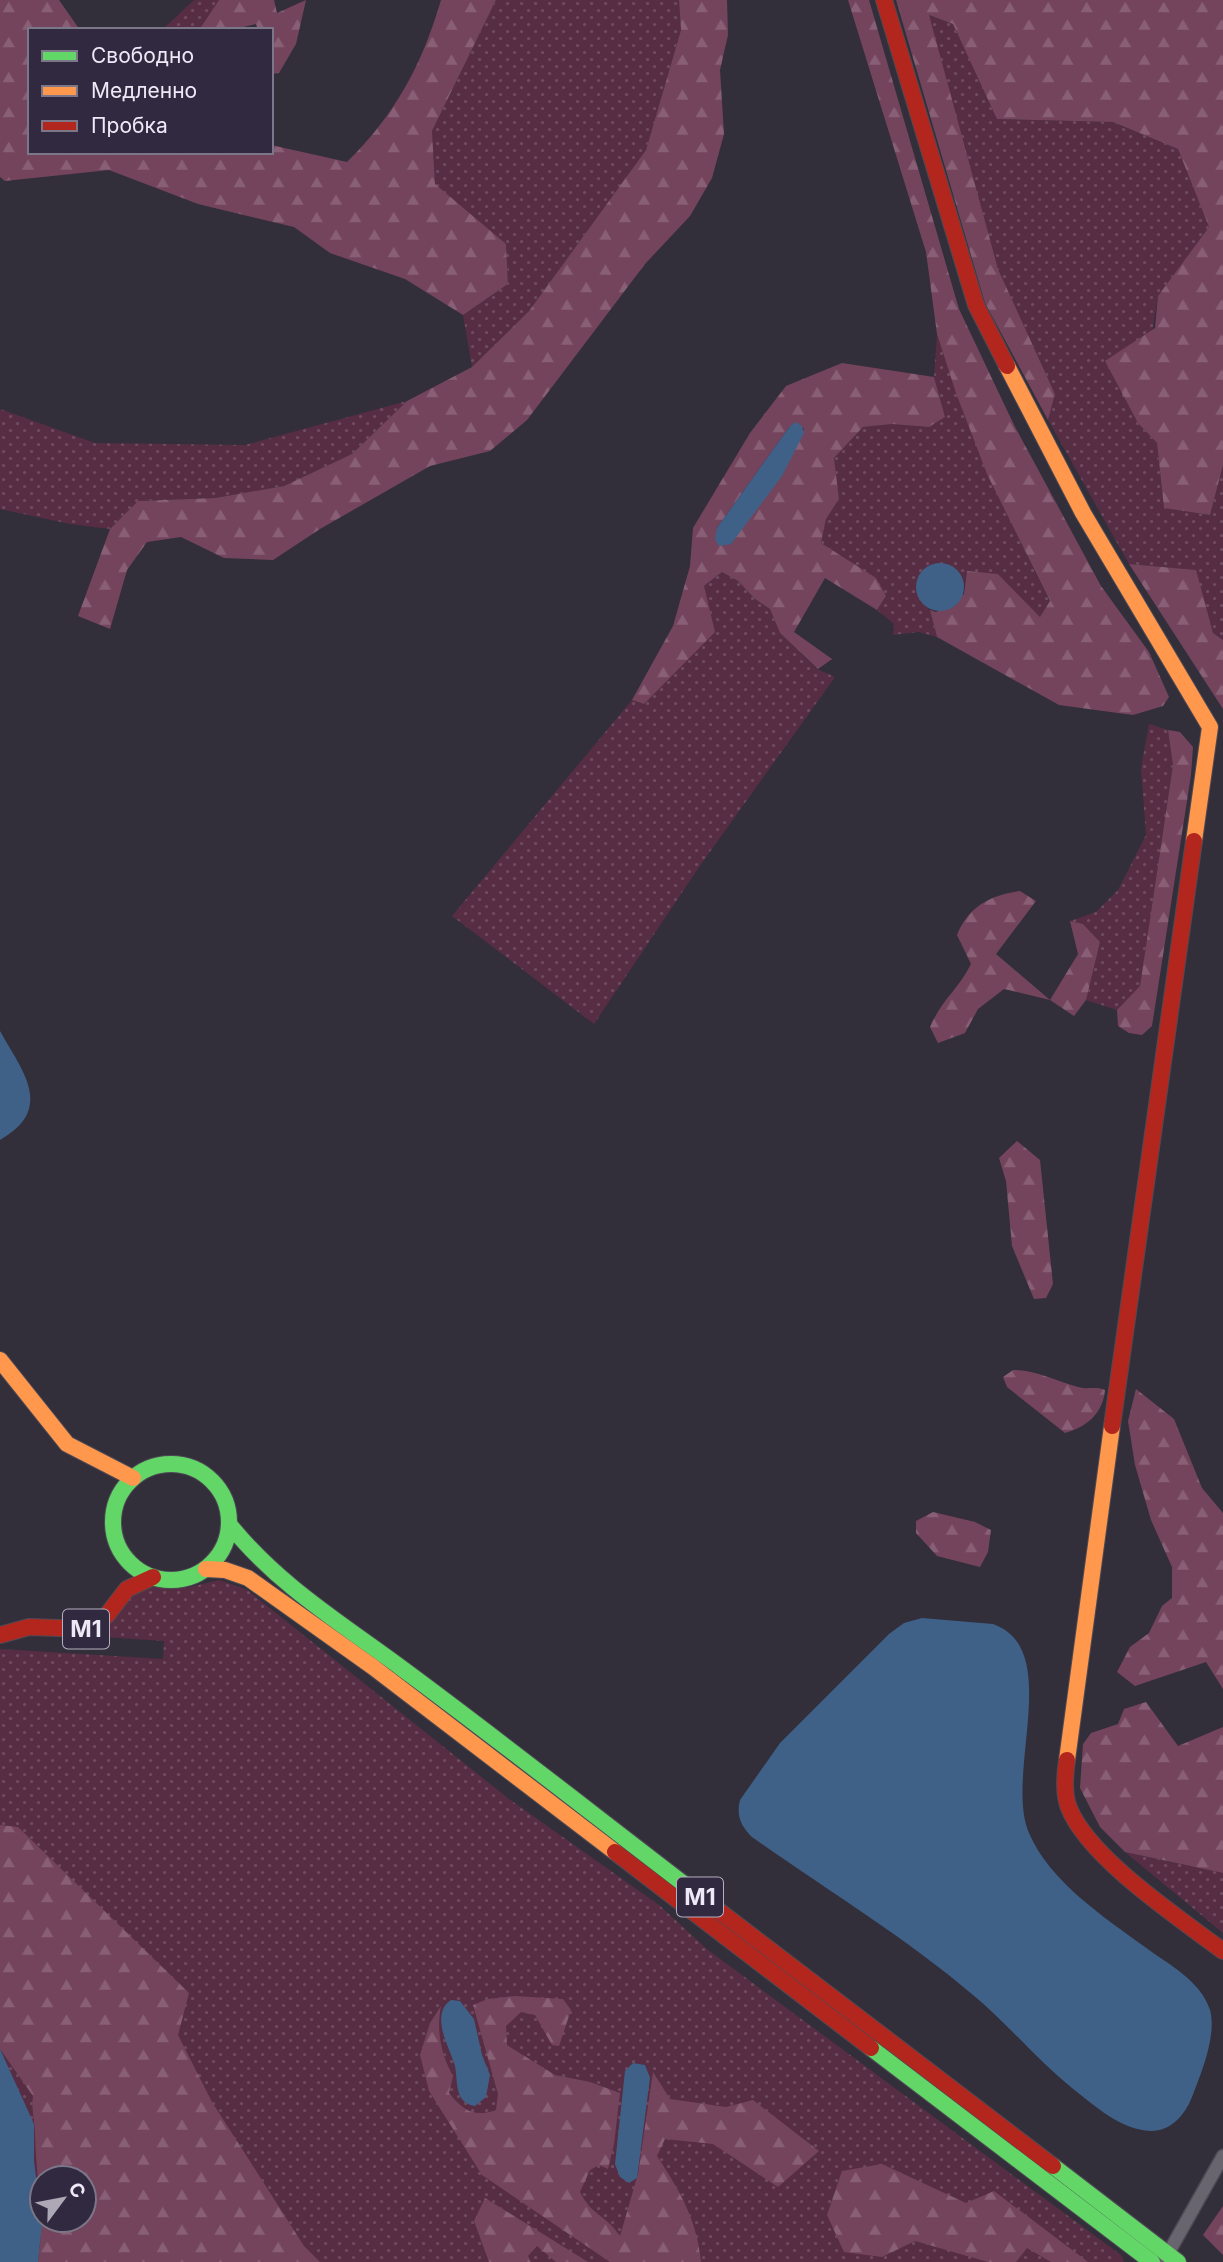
<svg xmlns="http://www.w3.org/2000/svg" width="1223" height="2262" viewBox="0 0 1223 2262" font-family="Inter,sans-serif">
	<defs>
		<pattern id="grass-dots" width="8" height="8" patternUnits="userSpaceOnUse" patternTransform="scale(1.75)"><rect width="8" height="8" fill="#572d44"/><path d="M2 2h.1M6 6h.1" fill="none" stroke="#6f4b60" stroke-width="1.8" stroke-linecap="round"/></pattern>
		<pattern id="forest-firs" width="22" height="20" patternUnits="userSpaceOnUse" patternTransform="scale(1.75)"><rect width="22" height="20" fill="#74445d"/><path d="M5 1l3.5 6h-7zM16 11l3.5 6h-7z" fill="#885f75"/></pattern>
	</defs>
	<rect width="100%" height="100%" fill="#322e3a"/>
	<g fill="url(#grass-dots)" fill-rule="evenodd">
		<path d="M 194,0 L 219,0 L 199,30 L 162,30 Z"/>
		<path d="M 496,0 L 679,0 L 681,30 L 646,150 L 529,311 L 472,367 L 463,315 L 508,284 L 506,244 L 435,185 L 432,131 Z"/>
		<path d="M 928,15 L 953,24 L 998,119 L 1113,122 L 1178,149 L 1209,227 L 1158,296 L 1138,423 L 1157,443 L 1164,508 L 1210,515 L 1223,465 L 1223,640 L 1213,633 L 1195,570 L 1129,564 L 1048,420 L 1055,394 L 998,269 Z"/>
		<path d="M 937,334 C 967,426 1006,515 1050,602 L 1040,617 L 998,574 L 967,572 L 964,586 L 960,575 L 924,604 L 930,610 L 937,637 L 919,632 L 893,635 L 894,624 L 877,610 L 886,596 L 821,543 L 826,519 L 839,499 L 834,458 L 863,427 L 892,424 L 929,427 L 945,417 L 934,377 Z"/>
		<path d="M 407,401 L 352,454 L 284,486 L 215,498 L 139,501 L 110,529 L 70,524 L 0,509 L 0,409 L 95,443 L 245,445 Z"/>
		<path d="M 722,572 L 738,581 L 755,599 L 770,609 L 780,633 L 817,669 L 835,677 L 699,867 L 594,1024 L 452,916 L 632,700 L 644,704 L 704,586 Z"/>
		<path d="M 1149,724 L 1168,730 L 1173,765 L 1140,987 L 1117,1010 L 1086,1000 L 1100,942 L 1083,924 L 1070,921 L 1096,912 L 1118,890 L 1146,835 L 1141,768 Z"/>
		<path d="M 219,1580 L 246,1589 L 509,1799 L 659,1905 L 708,1950 L 1121,2255 L 1124,2262 L 0,2262 L 0,1649 L 163,1659 L 164,1641 L 105,1637 L 101,1632 L 119,1605 L 147,1587 L 186,1588 ZM 42,2178 L 84,2178 L 84,2220 L 42,2220 Z"/>
		<path d="M 1125,1852 L 1223,1873 L 1223,1934 L 1223,1933 Z"/>
	</g>
	<g fill="url(#forest-firs)" fill-rule="evenodd">
		<path d="M 0,0 L 59,0 L 80,30 L 30,30 L 30,152 L 271,152 L 271,145 L 347,162 C 395,115 422,65 441,0 L 496,0 L 432,131 L 435,184 L 506,244 L 508,284 L 463,315 L 405,279 L 330,253 L 294,227 L 198,204 L 109,170 L 5,181 L 0,177 Z"/>
		<path d="M 219,0 L 274,0 L 277,13 L 306,0 L 296,44 L 279,73 L 271,74 L 271,30 L 258,30 L 256,24 L 231,30 L 199,30 Z"/>
		<path d="M 679,0 L 727,0 L 728,35 L 720,70 L 724,134 L 712,178 L 690,216 L 645,264 L 527,420 L 490,451 L 430,466 L 320,529 L 273,560 L 224,558 L 181,537 L 147,542 L 127,570 L 110,629 L 78,616 L 110,529 L 138,501 L 215,498 L 284,486 L 352,454 L 407,401 L 472,367 L 529,311 L 646,150 L 681,30 Z"/>
		<path d="M 848,0 L 869,0 L 959,309 L 1014,425 L 1101,586 L 1149,652 L 1169,697 L 1163,706 L 1133,715 L 1059,705 L 937,637 L 930,610 L 936,612 L 964,594 L 967,571 L 998,574 L 1040,617 L 1050,601 L 987,474 L 956,393 L 937,334 L 926,252 Z"/>
		<path d="M 896,0 L 1223,0 L 1223,465 L 1210,515 L 1164,508 L 1157,443 L 1138,423 L 1105,361 L 1155,328 L 1158,296 L 1209,227 L 1178,149 L 1113,122 L 997,119 L 953,24 L 929,15 L 998,269 L 1055,394 L 1048,420 L 985,303 Z"/>
		<path d="M 842,363 L 934,377 L 945,417 L 929,427 L 892,424 L 863,427 L 834,458 L 839,499 L 826,519 L 821,543 L 876,578 L 886,596 L 877,610 L 825,578 L 794,632 L 832,659 L 818,669 L 780,633 L 770,609 L 755,599 L 738,581 L 722,572 L 704,586 L 715,632 L 644,704 L 632,700 L 673,626 L 690,566 L 693,528 L 750,433 L 786,386 ZM 799,424 L 804,429 L 731,544 L 717,528 L 790,426 Z"/>
		<path d="M 1129,564 L 1196,570 L 1213,633 L 1223,640 L 1223,709 Z"/>
		<path d="M 1168,730 L 1180,732 L 1193,747 L 1191,775 L 1152,1026 L 1142,1035 L 1129,1033 L 1118,1026 L 1117,1010 L 1140,986 L 1173,765 Z"/>
		<path d="M 1020,891 L 1036,901 L 996,954 L 1050,1000 L 1078,954 L 1070,921 L 1083,924 L 1100,942 L 1086,1000 L 1074,1016 L 1050,1000 L 1004,989 L 978,1009 L 965,1033 L 938,1043 L 930,1027 C 942,999 958,990 971,964 L 957,935 C 969,906 991,895 1020,891 Z"/>
		<path d="M 1017,1141 L 1040,1160 L 1053,1284 L 1046,1298 L 1034,1299 L 1012,1246 L 1006,1181 L 999,1158 Z"/>
		<path d="M 1013,1370 C 1037,1370 1055,1381 1078,1387 C 1088,1390 1095,1386 1105,1390 C 1103,1413 1087,1427 1065,1433 L 1007,1387 L 1003,1377 Z"/>
		<path d="M 1136,1389 L 1174,1419 L 1202,1488 L 1223,1513 L 1223,1689 L 1206,1662 L 1135,1686 L 1117,1672 L 1130,1647 L 1149,1633 L 1162,1606 L 1172,1598 L 1172,1567 L 1151,1520 L 1135,1465 L 1128,1421 Z"/>
		<path d="M 933,1512 L 975,1522 L 991,1530 L 988,1552 L 980,1567 L 937,1556 L 916,1533 L 916,1521 Z"/>
		<path d="M 1146,1702 L 1178,1746 L 1223,1727 L 1223,1873 L 1125,1852 L 1100,1827 L 1080,1788 L 1083,1744 L 1091,1733 L 1118,1724 L 1124,1709 Z"/>
		<path d="M 0,1825 L 18,1827 L 189,1993 L 178,2035 L 212,2102 L 304,2246 L 320,2262 L 38,2262 C 45,2219 36,2177 35,2134 C 35,2120 31,2110 33,2096 L 0,2049 ZM 42,2178 L 84,2178 L 84,2220 L 42,2220 Z"/>
		<path d="M 515,1996 L 563,1999 L 571,2010 L 559,2046 L 552,2045 L 535,2015 L 521,2012 L 506,2026 L 507,2045 L 555,2075 L 590,2082 L 620,2093 L 614,2144 L 608,2169 L 599,2165 L 590,2170 L 580,2192 C 592,2216 605,2214 620,2236 L 638,2174 L 653,2072 L 670,2099 L 726,2107 L 753,2100 L 819,2151 L 778,2187 L 713,2144 L 665,2139 L 657,2156 C 680,2191 697,2220 701,2262 L 610,2262 L 482,2175 L 429,2091 L 420,2055 L 430,2023 L 441,2006 C 436,2031 441,2054 453,2076 L 449,2093 C 463,2110 473,2118 496,2110 L 498,2094 L 473,2005 L 488,1999 Z"/>
		<path d="M 882,2164 L 966,2203 L 994,2191 L 1088,2262 L 1051,2262 L 1027,2248 L 1016,2262 L 988,2262 L 915,2241 L 882,2257 L 844,2252 L 827,2215 L 842,2171 Z"/>
		<path d="M 485,2198 L 588,2262 L 556,2262 L 537,2246 L 528,2256 L 531,2262 L 489,2262 L 474,2221 Z"/>
		<path d="M 1223,2206 L 1223,2255 L 1203,2235 Z"/>
	</g>
	<g fill="#3f6188">
		<path d="M 796,422 L 802,426 L 804,433 L 782,476 L 731,544 L 719,546 L 715,539 L 717,528 L 790,426 Z"/>
		<circle cx="940" cy="587" r="24"/>
		<path d="M 0,1031 C 23,1072 55,1109 0,1140 Z"/>
		<path d="M 922,1618 L 993,1624 C 1064,1649 1004,1775 1029,1833 C 1049,1881 1105,1918 1145,1947 C 1168,1964 1201,1981 1210,2010 C 1217,2035 1201,2074 1192,2097 C 1185,2115 1171,2131 1151,2131 C 1121,2130 1095,2106 1072,2088 C 1037,2060 1008,2024 973,1995 C 905,1937 825,1889 752,1837 C 741,1826 736,1816 740,1800 L 780,1743 L 889,1634 L 904,1623 Z"/>
		<path d="M 451,2000 L 460,2001 L 474,2019 L 482,2055 L 490,2075 L 486,2097 L 475,2106 C 454,2103 458,2081 455,2066 C 450,2048 429,2015 451,2000 Z"/>
		<path d="M 0,2049 L 34,2124 L 34,2161 L 42,2224 L 38,2262 L 0,2262 Z"/>
		<path d="M 633,2063 L 645,2065 L 650,2078 L 637,2178 L 629,2183 L 620,2177 L 615,2164 L 625,2071 Z"/>
	</g>
	<g fill="none" stroke-linecap="round" stroke-linejoin="round">
		<defs>
			<path id="street" d="M 1165,2259 L 1223,2156"/>
			<g id="fast">
				<circle cx="171" cy="1522" r="58"/>
				<path d="M 229,1524 C 277,1584 339,1622 400,1667 C 499,1740 595,1816 693,1891"/>
				<path d="M 871,2048 L 1152,2262"/>
				<path d="M 1053,2166 L 1178,2262"/>
			</g>
			<g id="slow">
				<path d="M 1007,366 L 1083,513 L 1210,727 L 1194,841"/>
				<path d="M 0,1360 L 67,1444 L 133,1478"/>
				<path d="M 206,1569 L 225,1570 L 248,1578 L 373,1667 L 615,1852"/>
				<path d="M 1067,1760 L 1112,1426"/>
			</g>
			<g id="jam">
				<path d="M 884,0 L 976,305 L 1007,366"/>
				<path d="M 1112,1426 L 1194,841"/>
				<path d="M 0,1635 L 29,1627 L 89,1629 L 107,1615 L 127,1589 L 153,1577"/>
				<path d="M 1067,1760 C 1065,1774 1063,1794 1069,1808 C 1089,1858 1179,1918 1223,1951"/>
				<path d="M 615,1852 L 871,2048"/>
				<path d="M 693,1891 L 1053,2166"/>
			</g>
		</defs>
		<use href="#street" stroke="#4d4a54" stroke-width="15"/>
		<use href="#fast" stroke="#4d4a54" stroke-width="18"/>
		<use href="#slow" stroke="#4d4a54" stroke-width="18"/>
		<use href="#jam" stroke="#4d4a54" stroke-width="18"/>
		<use href="#street" stroke="#68656f" stroke-width="12"/>
		<use href="#fast" stroke="#63d668" stroke-width="16"/>
		<use href="#slow" stroke="#ff974d" stroke-width="16"/>
		<use href="#jam" stroke="#b3261e" stroke-width="16"/>
	</g>
	<g text-anchor="middle" stroke-width="6" stroke-linejoin="round" paint-order="stroke">
		<g fill="#31293f" stroke="#b5afc0" stroke-width="2">
			<rect x="63" y="1609.5" width="46" height="39" rx="5"/>
			<rect x="677" y="1877.5" width="46" height="39" rx="5"/>
		</g>
		<g font-size="23" font-weight="bold" fill="#ede9f7">
			<text x="86" y="1637">М1</text>
			<text x="700" y="1905">М1</text>
		</g>
	</g>
	<rect x="28" y="28" width="245" height="126" fill="#31293f" stroke="#7c7689" stroke-width="2"/>
	<rect x="42" y="51" width="35" height="10" fill="#63d668" stroke="#7c7689" stroke-width="2"/>
	<text x="91" y="63" font-size="21" fill="#ede9f7">Свободно</text>
	<rect x="42" y="86" width="35" height="10" fill="#ff974d" stroke="#7c7689" stroke-width="2"/>
	<text x="91" y="98" font-size="21" fill="#ede9f7">Медленно</text>
	<rect x="42" y="121" width="35" height="10" fill="#b3261e" stroke="#7c7689" stroke-width="2"/>
	<text x="91" y="133" font-size="21" fill="#ede9f7">Пробка</text>
	<g transform="translate(63 2199) rotate(58)"><circle r="33" fill="#31293f" stroke="#7c7689" stroke-width="2"/>
	<path d="M0-5L12 26L0 18L-12 26Z" fill="#aca8b5"/>
	<text y="-10" font-size="19" font-weight="bold" text-anchor="middle" fill="#ede9f7">С</text>
	</g>
</svg>
